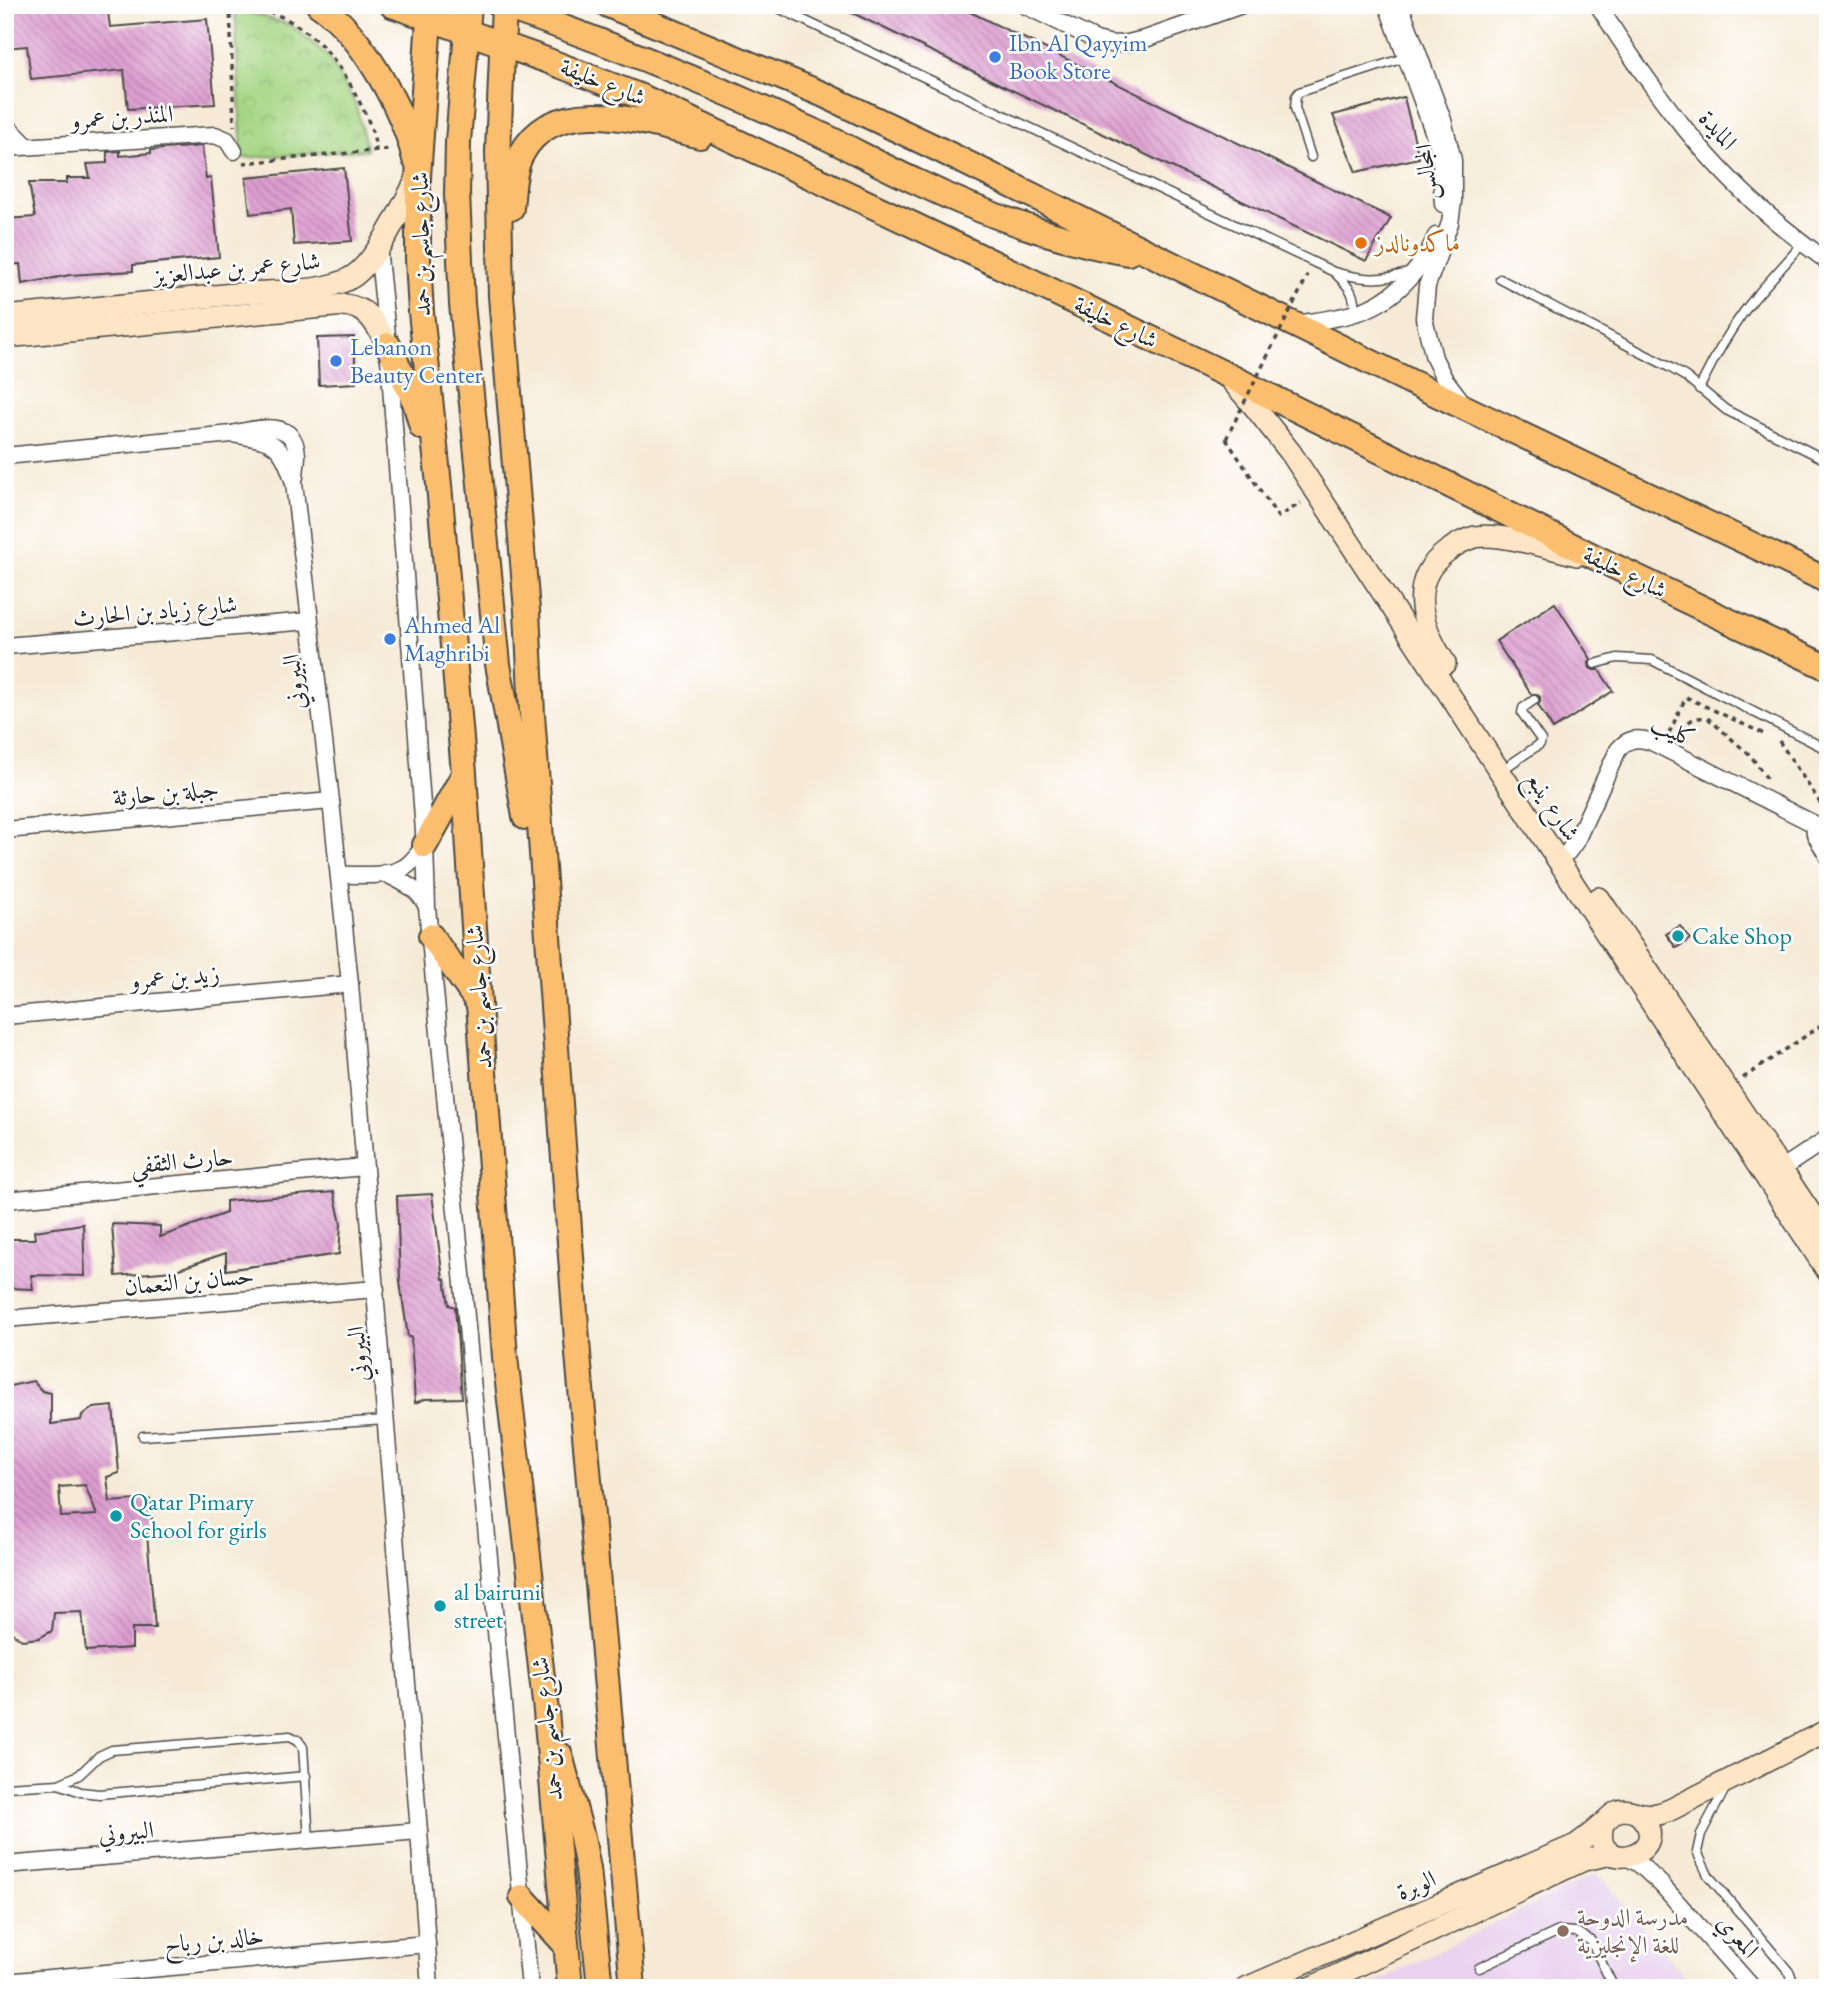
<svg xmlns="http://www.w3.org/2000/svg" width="1833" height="1993" viewBox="0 0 1833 1993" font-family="'EB Garamond',Amiri,serif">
	<defs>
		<pattern id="park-crowns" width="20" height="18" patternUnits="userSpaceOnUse" patternTransform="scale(1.75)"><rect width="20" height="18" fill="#a6d684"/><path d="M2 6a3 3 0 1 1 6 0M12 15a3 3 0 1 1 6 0" fill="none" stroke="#8fb872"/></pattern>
		<pattern id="building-back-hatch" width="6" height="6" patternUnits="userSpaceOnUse" patternTransform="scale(1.75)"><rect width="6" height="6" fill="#dd9cd0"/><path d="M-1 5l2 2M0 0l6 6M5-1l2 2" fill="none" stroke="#b37fa9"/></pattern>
	</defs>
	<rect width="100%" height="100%" fill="#fff"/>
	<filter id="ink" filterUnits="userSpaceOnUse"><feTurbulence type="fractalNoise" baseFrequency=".0143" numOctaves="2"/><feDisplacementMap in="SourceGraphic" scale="14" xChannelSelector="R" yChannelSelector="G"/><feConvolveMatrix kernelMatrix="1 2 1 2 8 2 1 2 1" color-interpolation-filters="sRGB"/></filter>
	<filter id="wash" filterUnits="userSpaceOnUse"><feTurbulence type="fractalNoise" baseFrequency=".00686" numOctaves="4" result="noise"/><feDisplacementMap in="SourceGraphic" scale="28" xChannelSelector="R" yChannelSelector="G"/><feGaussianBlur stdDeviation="1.57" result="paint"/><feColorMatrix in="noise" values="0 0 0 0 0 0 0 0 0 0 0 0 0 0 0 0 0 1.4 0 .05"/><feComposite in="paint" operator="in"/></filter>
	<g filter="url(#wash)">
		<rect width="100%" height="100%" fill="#f6ead6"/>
		<path fill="#e8d2ee" d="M 1597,1873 L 1695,1988 L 1364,1988 Z"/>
		<path fill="url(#park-crowns)" stroke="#688058" stroke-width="2" d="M 235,8 L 291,25 L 328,56 L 356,105 L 367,150 L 242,158 Z"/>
		<g id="blocks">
			<g fill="url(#building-back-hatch)" fill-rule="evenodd">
				<path d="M 5,5 L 107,5 L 110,27 L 207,19 L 215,104 L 128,109 L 124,70 L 31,79 L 27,46 L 5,48 Z"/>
				<path d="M 836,5 L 956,5 L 1391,218 L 1366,261 Z"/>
				<path d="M 1404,97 L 1419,158 L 1356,172 L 1333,115 Z"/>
				<path d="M 202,146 L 206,179 L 211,178 L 219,257 L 133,265 L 133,271 L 70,275 L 22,284 L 20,264 L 5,265 L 5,219 L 35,217 L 29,183 L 67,183 L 67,178 L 90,178 L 87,164 L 107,163 L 107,152 L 120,151 L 120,156 L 151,153 L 151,150 Z"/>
				<path d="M 344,168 L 352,241 L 294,245 L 291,209 L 250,214 L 246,178 Z"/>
				<path d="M 354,337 L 356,383 L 319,385 L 317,338 Z"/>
				<path d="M 1555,603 L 1591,659 L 1589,663 L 1590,668 L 1594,670 L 1599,670 L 1613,691 L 1553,729 L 1538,705 L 1540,702 L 1540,697 L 1536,694 L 1531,694 L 1496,641 Z"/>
				<path d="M 1680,926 L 1690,939 L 1676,948 L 1666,934 Z"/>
				<path d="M 334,1192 L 341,1224 L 339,1254 L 226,1270 L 226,1253 L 173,1271 L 116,1276 L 112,1224 L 160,1226 L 160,1237 L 226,1213 L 226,1201 Z"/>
				<path d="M 432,1194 L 443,1279 L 445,1279 L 449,1305 L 455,1307 L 462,1398 L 425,1399 L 415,1403 L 411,1337 L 408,1337 L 400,1282 L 397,1196 Z"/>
				<path d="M 83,1224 L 85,1276 L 31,1275 L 33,1289 L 5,1288 L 5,1239 L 35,1239 L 34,1231 Z"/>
				<path d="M 33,1381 L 42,1391 L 51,1393 L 51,1424 L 81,1420 L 82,1415 L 93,1408 L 113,1406 L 119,1473 L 107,1477 L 110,1502 L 150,1499 L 153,1533 L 147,1534 L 155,1628 L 132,1628 L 132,1648 L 86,1651 L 82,1612 L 54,1613 L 52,1631 L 39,1638 L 22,1640 L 8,1630 L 5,1625 L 5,1387 ZM 85,1485 L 97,1515 L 61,1517 L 59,1487 Z"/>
			</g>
		</g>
	</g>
	<g filter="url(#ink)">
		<use href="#blocks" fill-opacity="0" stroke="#494845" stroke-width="2"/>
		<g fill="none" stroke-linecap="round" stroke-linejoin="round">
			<defs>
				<g id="lane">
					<path d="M 772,5 L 1334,272 C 1363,280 1381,281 1411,272"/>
					<path d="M 1311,157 L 1295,108 L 1296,96 L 1299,92 L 1407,57"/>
					<path d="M 1336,274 C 1350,288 1355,293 1355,313"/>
					<path d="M 1500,279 L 1669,367 L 1686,377 L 1726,410 L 1828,461"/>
					<path d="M 1699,389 C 1714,358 1731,327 1753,300 C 1769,281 1787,262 1803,243"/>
					<path d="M 1595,664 L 1617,658 L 1652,660 L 1828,750"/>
					<path d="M 1502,770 L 1540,744 L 1541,740 L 1522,713 L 1523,708 L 1534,700"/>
					<path d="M 143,1436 L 386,1420"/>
					<path d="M 59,1784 L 79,1775 L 99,1756 L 112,1750 L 290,1736 L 298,1740 L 303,1747 L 309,1840"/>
					<path d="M 5,1787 L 59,1784 L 81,1792 L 99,1794 L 306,1776"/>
					<path d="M 1725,1789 L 1701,1834 L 1697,1852 L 1708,1875 L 1790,1973 L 1795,1988"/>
					<path d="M 1479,1968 L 1559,1931 L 1576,1932 L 1591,1941 L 1614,1988"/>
				</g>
				<g id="street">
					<path d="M 1024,5 L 1096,40 L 1112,44 L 1128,43 L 1148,38 L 1242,5"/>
					<path d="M 1387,5 L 1437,142 L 1441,162 L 1443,204"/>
					<path d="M 1400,5 L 1443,120 L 1453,160 L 1453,202 L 1450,223 L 1427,286 L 1424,318 L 1434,358 L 1444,378 L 1463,403"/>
					<path d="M 1598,5 C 1645,80 1698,154 1765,212 C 1785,230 1807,246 1828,262"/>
					<path d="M 5,124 L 27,146"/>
					<path d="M 5,148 L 215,135 L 227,140 L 234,151"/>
					<path d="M 378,247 L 388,345 L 425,845 L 427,907 L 530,1988"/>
					<path d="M 1295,324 C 1315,321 1336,319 1355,313 C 1392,303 1422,270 1436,236"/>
					<path d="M 232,434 C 274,441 281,441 294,483 L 331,801 L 350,984 L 419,1831 L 430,1988"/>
					<path d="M 5,456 L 232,434 C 255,429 295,417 297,455 C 297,462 295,470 295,477"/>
					<path d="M 5,646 L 309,621"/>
					<path d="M 1814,824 L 1815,834 L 1828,857"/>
					<path d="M 5,830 L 331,801"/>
					<path d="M 1557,861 L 1568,852 L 1576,841 L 1618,750 C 1628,738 1637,737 1652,742 L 1828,831"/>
					<path d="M 385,873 C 403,883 417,887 426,905"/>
					<path d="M 339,875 C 358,874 383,878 401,869 C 411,865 418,854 425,845"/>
					<path d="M 5,1016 L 350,984"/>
					<path d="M 1772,1175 L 1828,1138"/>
					<path d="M 5,1200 L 364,1167"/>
					<path d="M 5,1319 L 376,1289"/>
					<path d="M 1627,1857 L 1639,1864 L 1661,1884 L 1753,1988"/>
					<path d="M 5,1865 L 419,1831"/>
					<path d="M 5,1982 L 427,1944"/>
				</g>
				<g id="secondary">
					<path d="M 5,317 C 82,309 158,301 234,294 C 268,290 328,295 355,275 C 379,257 403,204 418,177"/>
					<path d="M 5,337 L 345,305 C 371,309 375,324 388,345"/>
					<path d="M 1230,379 L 1253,405 L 1291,453 L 1828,1272"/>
					<path d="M 1445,663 C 1422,628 1406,582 1446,552 C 1454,546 1466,539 1475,537 C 1500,532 1551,549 1577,555"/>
					<path d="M 1599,898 L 1828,1239"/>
					<path d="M 1637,1813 C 1651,1816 1660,1815 1672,1809 L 1828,1730"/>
					<path d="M 1246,1988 L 1576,1845 C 1584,1839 1592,1834 1599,1827 C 1613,1815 1616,1805 1637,1813 C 1682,1853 1589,1881 1603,1824"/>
					<path d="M 1310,1988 L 1584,1860 L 1612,1854"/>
				</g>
				<g id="primary">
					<path d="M 319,5 C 362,34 403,109 415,159"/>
					<path d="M 392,5 L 546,60 L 644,98 L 975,254 L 1227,375 L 1603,561 L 1828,668"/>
					<path d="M 430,5 L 418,177 L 418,260 L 421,312 L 439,485 L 464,773 L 479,1004 L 505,1357 L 546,1711 L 570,1988"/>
					<path d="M 469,5 L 458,142 L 457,194 L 462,304 L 498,664 L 525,817"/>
					<path d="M 500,5 C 611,43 719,88 826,137 C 857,152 886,168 917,182 C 984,214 1055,240 1128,253"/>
					<path d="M 504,5 L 498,151 L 501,296 L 527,611 L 532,714 L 578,1354 L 633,1988"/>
					<path d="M 608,5 L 822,94 L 934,147 L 1409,381 L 1828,581"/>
					<path d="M 511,208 C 513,191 513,170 521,155 C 554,90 647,123 700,136"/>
					<path d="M 388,345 L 415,402 L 422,427"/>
					<path d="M 425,845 L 464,774"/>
					<path d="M 431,936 L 479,1004"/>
					<path d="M 560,1755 L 582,1837 L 588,1869 L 600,1988"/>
					<path d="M 522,1897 L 566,1945"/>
				</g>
			</defs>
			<use href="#lane" stroke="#494845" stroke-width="11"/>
			<use href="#street" stroke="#494845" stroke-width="19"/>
			<use href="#secondary" stroke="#494845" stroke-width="24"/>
			<use href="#primary" stroke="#494845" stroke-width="28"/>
			<g stroke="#494845" stroke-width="3.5" stroke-dasharray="5 5" stroke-linecap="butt">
				<path d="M 230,5 L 234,126"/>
				<path d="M 250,5 C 262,10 275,13 286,19 C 320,37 341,65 358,99 C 367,116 374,132 376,150"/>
				<path d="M 243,163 L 392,149"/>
				<path d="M 1226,439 L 1278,517 L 1301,503"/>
				<path d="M 1669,733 L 1686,697 L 1766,735"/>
				<path d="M 1686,741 C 1680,724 1693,714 1709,719 L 1751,756 L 1768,780"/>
				<path d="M 1779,741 L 1823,807"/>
				<path d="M 1743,1078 L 1828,1021"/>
			</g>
			<use href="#lane" stroke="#fff" stroke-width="8"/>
			<use href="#street" stroke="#fff" stroke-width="16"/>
			<use href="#secondary" stroke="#fde5c5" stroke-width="21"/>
			<use href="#primary" stroke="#fbbe6e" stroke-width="24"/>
			<path stroke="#494845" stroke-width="3.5" stroke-dasharray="5 5" stroke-linecap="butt" d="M 1226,439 L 1308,275"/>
		</g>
	</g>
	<g fill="#3f7fe0" stroke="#fff" stroke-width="2.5">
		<circle cx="995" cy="57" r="7"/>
		<circle cx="336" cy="361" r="7"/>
		<circle cx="390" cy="639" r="7"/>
	</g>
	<circle fill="#e8710a" stroke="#fff" stroke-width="2.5" cx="1361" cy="243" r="7"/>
	<g fill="#0f9aa8" stroke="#fff" stroke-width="2.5">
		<circle cx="1678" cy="936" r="7"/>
		<circle cx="116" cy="1516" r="7"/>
		<circle cx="440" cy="1606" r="7"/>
	</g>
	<circle fill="#8d6e63" stroke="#fff" stroke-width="2.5" cx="1563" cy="1931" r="7"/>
	<g text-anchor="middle" stroke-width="5" stroke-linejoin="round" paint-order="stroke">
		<g font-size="24" fill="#366cbe" stroke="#fff" text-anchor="start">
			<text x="1009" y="51">Ibn Al Qayyim<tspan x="1009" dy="28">Book Store</tspan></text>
			<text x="350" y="355">Lebanon<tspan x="350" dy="28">Beauty Center</tspan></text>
			<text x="404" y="633">Ahmed Al<tspan x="404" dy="28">Maghribi</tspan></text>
		</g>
		<g font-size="24" fill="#2b2b2b" stroke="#fff">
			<text transform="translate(603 82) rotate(22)" y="8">شارع خليفة</text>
			<text transform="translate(122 117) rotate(-4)" y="8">المنذر بن عمرو</text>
			<text transform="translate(1718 130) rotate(49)" y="8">المايدة</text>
			<text transform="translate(1426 172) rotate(-95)" y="8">المجالس</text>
			<text transform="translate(421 244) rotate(-91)" y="8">شارع جاسم بن حمد</text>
			<text transform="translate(237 268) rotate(-5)" y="8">شارع عمر بن عبدالعزيز</text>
			<text transform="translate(1116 322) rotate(26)" y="8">شارع خليفة</text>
			<text transform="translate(1625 572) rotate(26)" y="8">شارع خليفة</text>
			<text transform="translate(155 611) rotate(-5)" y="8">شارع زياد بن الحارث</text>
			<text transform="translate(294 682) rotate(-97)" y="8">البيروني</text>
			<text transform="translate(1673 731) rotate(22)" y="8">كليب</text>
			<text transform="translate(166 793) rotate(-5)" y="8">جبلة بن حارثة</text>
			<text transform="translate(1553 806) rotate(57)" y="8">شارع ينبع</text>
			<text transform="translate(175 977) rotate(-5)" y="8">زيد بن عمرو</text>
			<text transform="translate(479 997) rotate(-94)" y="8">شارع جاسم بن حمد</text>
			<text transform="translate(182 1161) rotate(-5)" y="8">حارث الثقفي</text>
			<text transform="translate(189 1281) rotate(-5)" y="8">حسان بن النعمان</text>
			<text transform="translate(358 1354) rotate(-95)" y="8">البيروني</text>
			<text transform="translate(547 1729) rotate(-96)" y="8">شارع جاسم بن حمد</text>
			<text transform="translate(126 1832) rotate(-5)" y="8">البيروني</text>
			<text transform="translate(1416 1885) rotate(-23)" y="8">الوبرة</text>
			<text transform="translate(1738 1936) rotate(49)" y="8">المعري</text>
			<text transform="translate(214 1940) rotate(-5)" y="8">خالد بن رباح</text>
		</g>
		<g font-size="24" fill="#c56008" stroke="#fff" text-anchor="start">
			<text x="1375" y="251">ماكدونالدز</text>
		</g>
		<g font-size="24" fill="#0d838f" stroke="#fff" text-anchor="start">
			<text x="1692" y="944">Cake Shop</text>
			<text x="130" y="1510">Qatar Pimary<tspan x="130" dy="28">School for girls</tspan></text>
			<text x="454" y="1600">al bairuni<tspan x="454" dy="28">street</tspan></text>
		</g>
		<g font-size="24" fill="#785e54" stroke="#fff" text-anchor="start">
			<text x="1577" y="1925">مدرسة الدوحة<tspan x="1577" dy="28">للغة الإنجليزية</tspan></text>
		</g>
	</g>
	<rect width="1833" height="1993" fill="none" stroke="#fff" stroke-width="28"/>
</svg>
